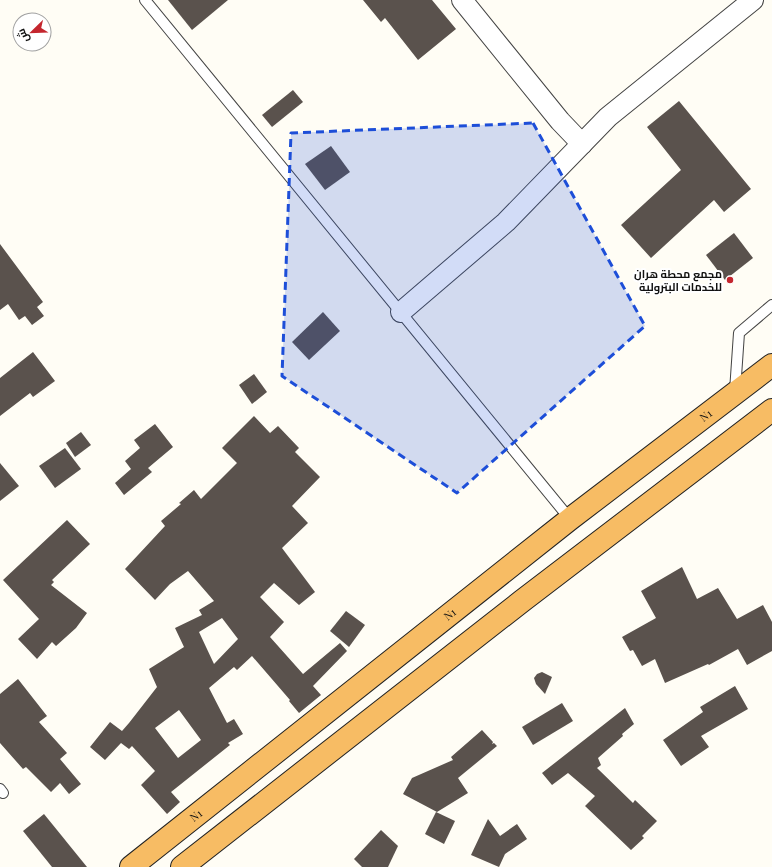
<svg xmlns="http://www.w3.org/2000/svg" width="772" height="867" viewBox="0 0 772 867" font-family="'Playfair Display',Cairo,serif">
	<rect width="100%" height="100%" fill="#fffdf5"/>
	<g fill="#5a524d" fill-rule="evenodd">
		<path d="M 168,0 L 228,0 L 192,30 Z"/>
		<path d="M 363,0 L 432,0 L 456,29 L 418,60 L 385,18 L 381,22 Z"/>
		<path d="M 293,90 L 303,102 L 272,127 L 262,115 Z"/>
		<path d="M 679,101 L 751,189 L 724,212 L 714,200 L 651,258 L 621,225 L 681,170 L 647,127 Z"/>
		<path d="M 331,146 L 350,172 L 325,190 L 305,164 Z"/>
		<path d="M 734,233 L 753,258 L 725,280 L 706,255 Z"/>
		<path d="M 0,244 L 43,302 L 37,307 L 44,316 L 32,325 L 25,316 L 19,320 L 8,304 L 0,310 Z"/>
		<path d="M 323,312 L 340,331 L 309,360 L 292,342 Z"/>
		<path d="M 33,352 L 55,381 L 33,397 L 30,393 L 0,416 L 0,378 Z"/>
		<path d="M 254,374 L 267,392 L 252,404 L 239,385 Z"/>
		<path d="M 254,416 L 270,433 L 278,426 L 299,448 L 295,452 L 320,477 L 292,506 L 308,523 L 282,548 L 315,592 L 299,605 L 274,583 L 260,597 L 284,622 L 270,637 L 303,674 L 340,643 L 347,651 L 313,686 L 321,695 L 299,713 L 289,701 L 290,700 L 252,656 L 237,670 L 234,667 L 209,688 L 227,723 L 234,719 L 243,734 L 228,743 L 230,745 L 171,792 L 180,802 L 167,814 L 141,785 L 155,771 L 132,746 L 129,749 L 121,743 L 105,760 L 90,747 L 110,722 L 122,731 L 129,723 L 157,687 L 149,669 L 184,647 L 175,628 L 202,615 L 199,610 L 214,601 L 188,571 L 170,584 L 155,600 L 125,569 L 165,526 L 161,521 L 181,504 L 179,503 L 194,490 L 201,499 L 237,463 L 222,448 ZM 222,618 L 238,639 L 214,664 L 199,632 ZM 179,710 L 201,740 L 178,758 L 155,728 Z"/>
		<path d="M 155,424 L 173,447 L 148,468 L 152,472 L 124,495 L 115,483 L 131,469 L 125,461 L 140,448 L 134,440 Z"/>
		<path d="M 81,432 L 91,445 L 75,457 L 66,443 Z"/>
		<path d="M 65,448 L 81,469 L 55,488 L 39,466 Z"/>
		<path d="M 0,463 L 19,486 L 0,501 Z"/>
		<path d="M 67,520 L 90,544 L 52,580 L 54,582 L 51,585 L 87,613 L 76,628 L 56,646 L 52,642 L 37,659 L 18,639 L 39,619 L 3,580 Z"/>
		<path d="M 682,567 L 697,599 L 718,588 L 737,619 L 763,605 L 772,622 L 772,651 L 747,665 L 738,649 L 709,665 L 708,664 L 665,683 L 655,659 L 642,666 L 633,650 L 630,651 L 622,637 L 656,618 L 641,591 Z"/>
		<path d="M 346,611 L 365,625 L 349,647 L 330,631 Z"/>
		<path d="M 542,672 L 552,677 L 545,694 L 536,684 L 534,678 L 537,674 Z"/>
		<path d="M 18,679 L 47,716 L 39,722 L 67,753 L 60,759 L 81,784 L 69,794 L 60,783 L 51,792 L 26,767 L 23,769 L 0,743 L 0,694 Z"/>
		<path d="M 735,686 L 748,709 L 701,736 L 709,747 L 681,766 L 663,740 L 703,712 L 700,707 Z"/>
		<path d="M 562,703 L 573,721 L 533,745 L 522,727 Z"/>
		<path d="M 625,708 L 634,724 L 622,734 L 623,736 L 598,758 L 601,765 L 597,768 L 633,803 L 635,800 L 657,821 L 642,836 L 644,838 L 631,850 L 585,806 L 595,796 L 568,773 L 552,785 L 542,773 Z"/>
		<path d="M 482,730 L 493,742 L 492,744 L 494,743 L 497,746 L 458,778 L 468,793 L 437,812 L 403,794 L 412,778 L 453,760 L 451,757 Z"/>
		<path d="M 436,812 L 455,821 L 444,844 L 425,834 Z"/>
		<path d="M 44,814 L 87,867 L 52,867 L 23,831 Z"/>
		<path d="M 488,819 L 500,836 L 517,824 L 527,839 L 505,854 L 499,867 L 471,855 Z"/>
		<path d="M 381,830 L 398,846 L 388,867 L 362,867 L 354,859 Z"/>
	</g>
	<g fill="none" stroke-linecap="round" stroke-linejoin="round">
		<defs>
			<g id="service">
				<path d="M 145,0 L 570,519"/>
				<path d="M 735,391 L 739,333 L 772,305"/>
				<path d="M 0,789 L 3,793"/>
			</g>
			<g id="minor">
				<path d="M 462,0 L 560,121 L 582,144"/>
				<path d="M 401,312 L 506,222 L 608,117 L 753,0"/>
			</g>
			<g id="trunk">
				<path id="s1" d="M 131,867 L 570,519 L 772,365"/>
				<path d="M 182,867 L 522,601 L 772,410"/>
			</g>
		</defs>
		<use href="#service" stroke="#444" stroke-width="12"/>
		<use href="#minor" stroke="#444" stroke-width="22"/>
		<use href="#trunk" stroke="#222" stroke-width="24"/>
		<use href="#service" stroke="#fff" stroke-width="10"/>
		<use href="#minor" stroke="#fff" stroke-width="20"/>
		<use href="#trunk" stroke="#f7bc64" stroke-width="22"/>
	</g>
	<path fill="#1d4ed8" fill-opacity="0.2" stroke="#1d4ed8" stroke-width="3" stroke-dasharray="8 5" stroke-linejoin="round" d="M 533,123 L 645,326 L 457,493 L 282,376 L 291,133 Z"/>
	<circle fill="#c4262e" stroke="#fff" stroke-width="1.5" cx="730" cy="280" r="4"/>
	<g text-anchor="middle" stroke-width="4" stroke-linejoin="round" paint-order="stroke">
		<g font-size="11" font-weight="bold" fill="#111" stroke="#fff" text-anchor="end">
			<text x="722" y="278">مجمع محطة هران<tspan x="722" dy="13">للخدمات البترولية</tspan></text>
		</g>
		<g font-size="11" fill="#111" stroke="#fff">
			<text dy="4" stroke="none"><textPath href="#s1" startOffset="731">N1</textPath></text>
			<text dy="4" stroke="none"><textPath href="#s1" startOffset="407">N1</textPath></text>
			<text dy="4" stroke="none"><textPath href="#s1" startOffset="83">N1</textPath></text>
		</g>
	</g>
	<g transform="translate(32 32) rotate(247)"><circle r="19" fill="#ffffff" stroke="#a0a0a0"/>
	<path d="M0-3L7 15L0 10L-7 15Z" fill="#c4262e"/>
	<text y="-6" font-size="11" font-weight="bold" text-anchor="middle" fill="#111111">ش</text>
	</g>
</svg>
